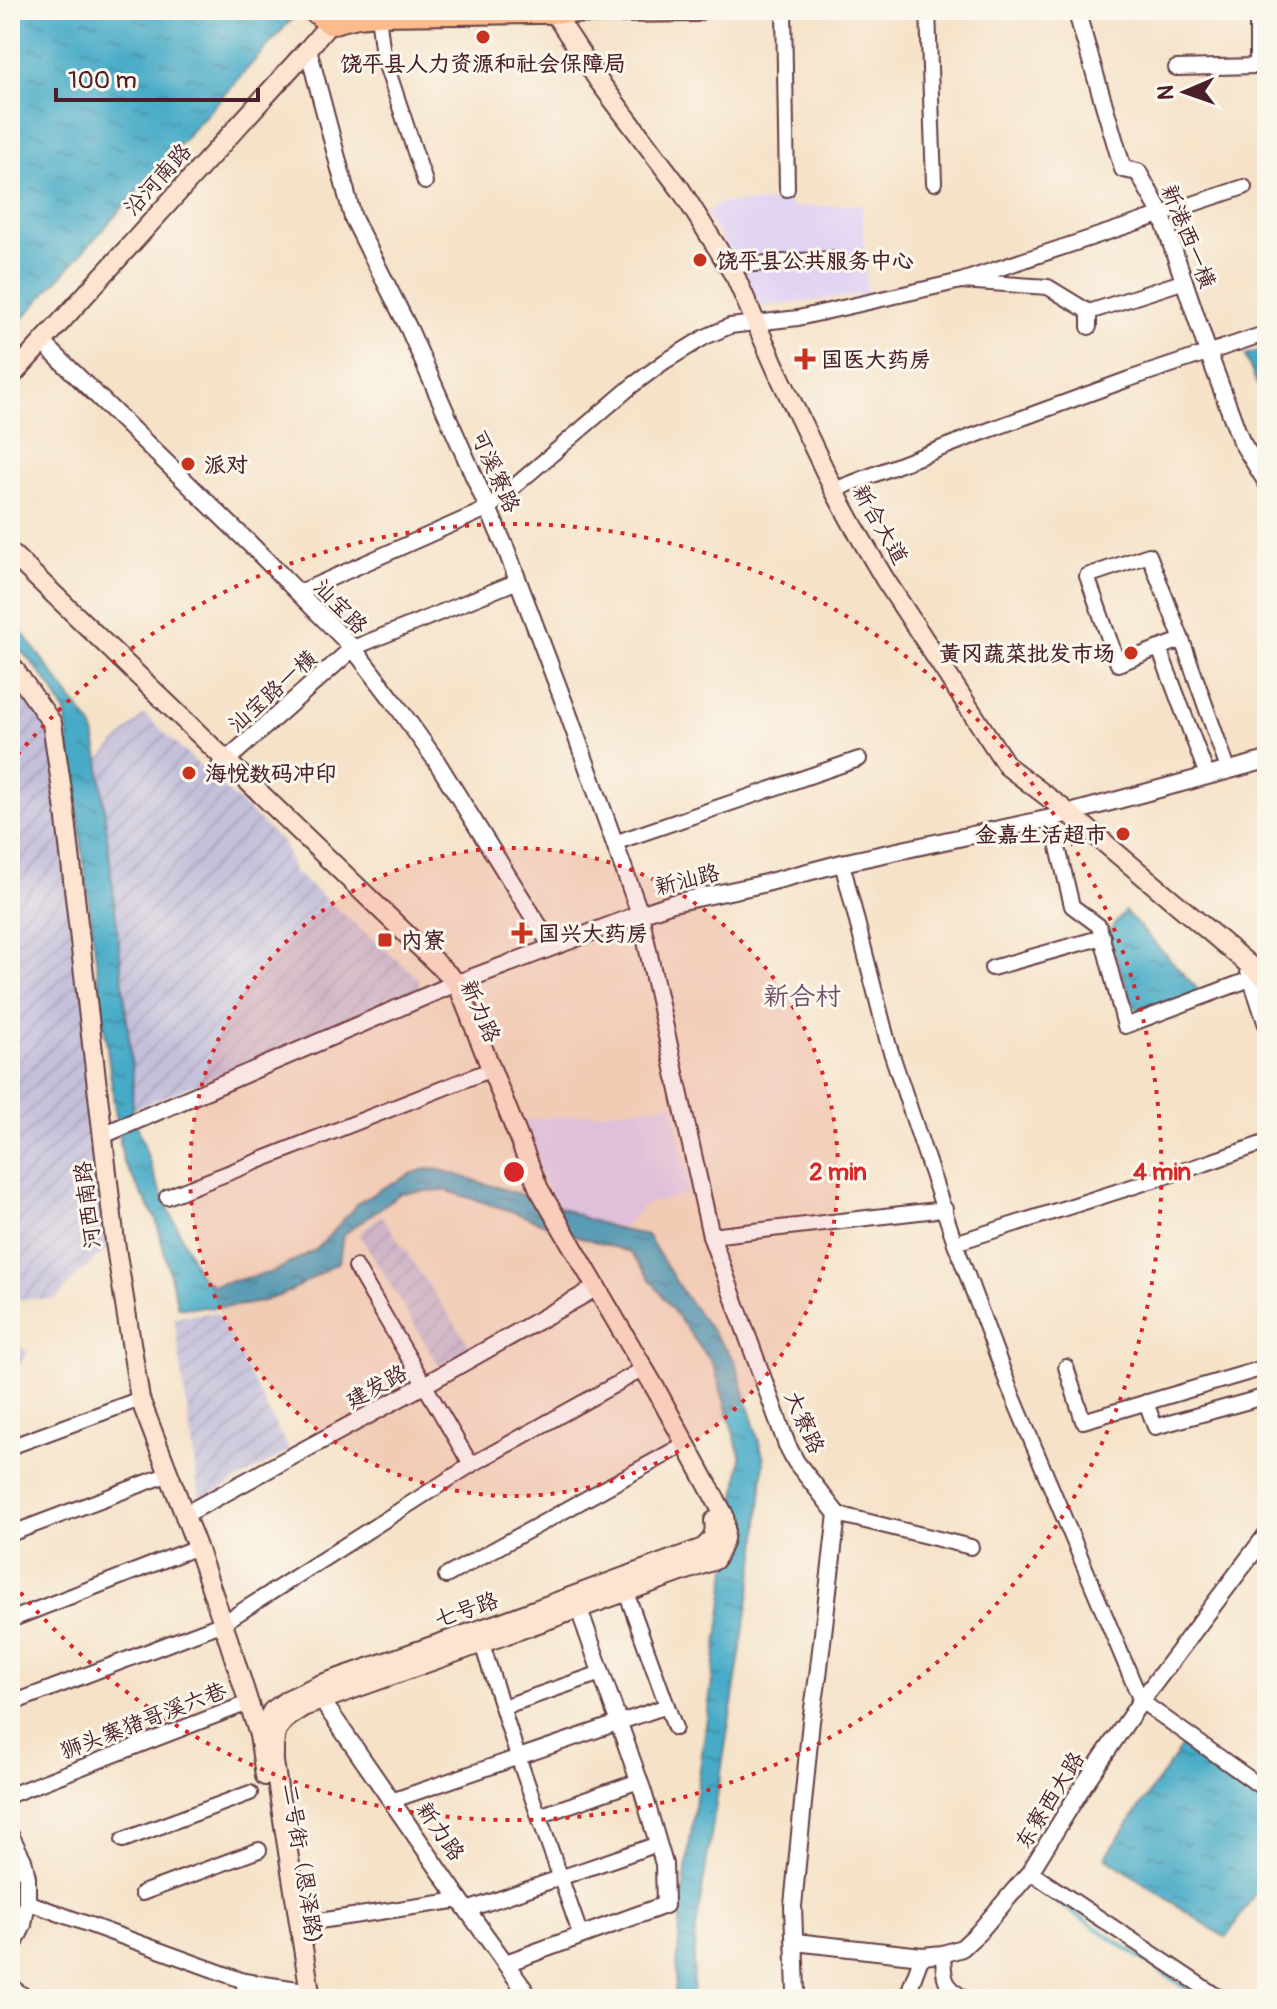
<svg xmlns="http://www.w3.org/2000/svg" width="1277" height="2009" viewBox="0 0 1277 2009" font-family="Pangolin,'LXGW WenKai TC',sans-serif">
	<defs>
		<pattern id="industrial-furrows" width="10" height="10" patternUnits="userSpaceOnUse" patternTransform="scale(2)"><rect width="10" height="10" fill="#c5c0da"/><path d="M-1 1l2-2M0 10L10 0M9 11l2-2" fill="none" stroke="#aba5bb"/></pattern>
		<pattern id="water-ripples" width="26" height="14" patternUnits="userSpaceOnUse" patternTransform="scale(2)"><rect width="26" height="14" fill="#47abc7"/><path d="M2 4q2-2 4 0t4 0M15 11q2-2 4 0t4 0" fill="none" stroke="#3d8ba2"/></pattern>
	</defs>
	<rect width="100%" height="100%" fill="#fbf7ec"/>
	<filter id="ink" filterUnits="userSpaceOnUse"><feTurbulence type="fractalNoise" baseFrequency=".0125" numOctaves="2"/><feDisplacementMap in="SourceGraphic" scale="16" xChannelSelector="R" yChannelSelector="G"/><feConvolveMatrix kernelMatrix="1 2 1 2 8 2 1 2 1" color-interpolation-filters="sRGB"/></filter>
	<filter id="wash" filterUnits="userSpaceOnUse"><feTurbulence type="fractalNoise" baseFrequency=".006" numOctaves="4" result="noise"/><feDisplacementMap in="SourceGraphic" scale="32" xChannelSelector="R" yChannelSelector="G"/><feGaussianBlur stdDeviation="1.8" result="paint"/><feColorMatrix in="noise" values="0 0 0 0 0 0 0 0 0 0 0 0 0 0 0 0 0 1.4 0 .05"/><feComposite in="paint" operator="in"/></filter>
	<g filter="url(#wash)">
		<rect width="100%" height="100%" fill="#f5e2c8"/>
		<g fill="#e1d4f3">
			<path d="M 791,202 L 790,208 L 862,204 L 867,294 L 761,307 L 756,303 L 739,265 L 706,214 L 720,203 Z"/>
			<path d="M 673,1104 L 690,1193 L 644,1205 L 621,1230 L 587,1219 L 555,1205 L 514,1122 Z"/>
		</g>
		<g fill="url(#industrial-furrows)">
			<path d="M 10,663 L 52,723 L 115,1242 L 75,1277 L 56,1299 L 10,1299 Z"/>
			<path d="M 144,714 L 284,844 L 293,871 L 418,978 L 420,987 L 409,998 L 132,1110 L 133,1077 L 99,760 Z"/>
			<path d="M 381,1215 L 470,1346 L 440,1367 L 359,1234 Z"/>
			<path d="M 217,1312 L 289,1451 L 200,1501 L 174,1317 Z"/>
			<path d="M 10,1337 L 27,1352 L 10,1380 Z"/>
		</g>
		<g fill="url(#water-ripples)" stroke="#486579" stroke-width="2">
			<path d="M 10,10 L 300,10 L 10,333 Z"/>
			<path d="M 1267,348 L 1267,408 L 1245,355 Z"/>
			<path d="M 10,616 L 93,728 L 99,760 L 133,1077 L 132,1110 L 156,1181 L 200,1277 L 214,1285 L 273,1272 L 317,1249 L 358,1203 L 385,1187 L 413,1173 L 426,1169 L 441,1170 L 555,1205 L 587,1219 L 621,1230 L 647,1235 L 685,1296 L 735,1361 L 764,1459 L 757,1549 L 695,1934 L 693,1991 L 696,1999 L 677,1999 L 675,1994 L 682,1899 L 721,1616 L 741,1458 L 714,1366 L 630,1252 L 577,1236 L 508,1210 L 444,1190 L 401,1193 L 343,1235 L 339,1262 C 322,1271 307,1282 290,1291 C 253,1309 218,1308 178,1307 L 156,1219 L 123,1161 L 114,1103 L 65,713 L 50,685 L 28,658 L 10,641 Z"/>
			<path d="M 1125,911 L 1201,993 L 1145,1014 L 1134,1006 L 1107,934 Z"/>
			<path d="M 1182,1746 L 1267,1805 L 1267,1875 L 1226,1938 L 1105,1857 Z"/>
		</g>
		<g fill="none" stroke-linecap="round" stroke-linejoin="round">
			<path stroke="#47abc7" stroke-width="4" d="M 1036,1888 L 1202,1999"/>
		</g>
	</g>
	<g filter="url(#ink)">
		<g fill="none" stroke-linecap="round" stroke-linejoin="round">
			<defs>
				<g id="minor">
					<path d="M 784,10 L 787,189"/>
					<path d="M 928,10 L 934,183"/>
					<path d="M 378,14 L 383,56 L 425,182"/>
					<path d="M 1176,68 L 1257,66 L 1257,10"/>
					<path d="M 731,270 L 739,265 L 832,259"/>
					<path d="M 1089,312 L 1048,287 L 961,281 L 1244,187"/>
					<path d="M 1089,327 L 1089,312 L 1185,281"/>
					<path d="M 834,490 L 973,436 L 1129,379 L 1267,333"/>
					<path d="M 298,593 L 489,508 L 633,385 L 664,362 L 705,337 L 730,326 L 798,318 L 961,281"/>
					<path d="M 1182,640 L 1228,769"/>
					<path d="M 353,648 L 518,581"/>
					<path d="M 1159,648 L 1182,640 L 1149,555 L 1087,576 L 1118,664 L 1159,648 L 1207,775"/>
					<path d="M 1051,818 L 1072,906 L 1099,926 L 1125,1026 L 1261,975"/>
					<path d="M 614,843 L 859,759"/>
					<path d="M 842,863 L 888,1043 L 955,1243"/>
					<path d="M 992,968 L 1103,937"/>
					<path d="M 1248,971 L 1267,1028"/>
					<path d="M 1267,1142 L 1204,1164 L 955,1243 L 1009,1387 L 1141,1701 L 1267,1791"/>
					<path d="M 167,1197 L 482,1073"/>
					<path d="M 711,1236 L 945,1209"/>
					<path d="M 356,1267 L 471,1465"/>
					<path d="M 1066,1367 L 1083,1421 L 1267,1367"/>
					<path d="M 1146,1402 L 1155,1427 L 1267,1396"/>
					<path d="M 10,1447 L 140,1399"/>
					<path d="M 837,1514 L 971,1547"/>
					<path d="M 10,1534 L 169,1474"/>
					<path d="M 446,1576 L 678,1448"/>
					<path d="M 626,1592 L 675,1728"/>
					<path d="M 10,1620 L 197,1547"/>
					<path d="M 482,1644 L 518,1757 L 581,1936"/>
					<path d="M 10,1704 L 223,1623 L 471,1465 L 636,1373"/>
					<path d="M 503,1707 L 601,1673"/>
					<path d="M 10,1795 L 248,1703"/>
					<path d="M 391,1801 L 667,1706"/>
					<path d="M 539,1816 L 639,1781"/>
					<path d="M 123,1840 L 250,1793"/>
					<path d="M 1030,1872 L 1221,1999"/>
					<path d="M 142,1893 L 259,1850"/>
					<path d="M 27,1902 L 222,1973 L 244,1981 L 298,1989"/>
					<path d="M 467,1910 L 658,1844"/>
					<path d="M 299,1924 L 460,1900"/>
					<path d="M 943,1954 C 944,1979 943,1984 964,1999"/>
					<path d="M 244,1981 L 245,1999"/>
					<path d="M 10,1986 L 29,1999"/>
					<path d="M 902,1999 L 907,1996 L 922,1956"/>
				</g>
				<g id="tertiary">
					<path d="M 1076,10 L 1123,169 L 1138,172 L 1161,213 L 1208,352 L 1241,441 L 1267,483"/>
					<path d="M 308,49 L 353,218 L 409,329 L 506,549 L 568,713 L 640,914 L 711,1236 L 787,1445 L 796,1462 L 837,1514 L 818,1676 L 811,1721 L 793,1906 L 796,1992 L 798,1999"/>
					<path d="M 42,342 L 251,545 L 353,648 L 392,699 L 435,759 L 552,947"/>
					<path d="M 220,766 L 353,648"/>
					<path d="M 103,1135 L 447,987 L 640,914 L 673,903 L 758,885 L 842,863 L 1051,818 L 1267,760"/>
					<path d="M 184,1515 L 424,1385 L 587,1293"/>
					<path d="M 321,1690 L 327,1708 L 332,1715 L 460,1900 L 531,1999"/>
					<path d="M 10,1835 L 23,1860 L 27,1877 L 27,1902 L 23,1925 L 10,1953"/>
					<path d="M 795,1942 L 922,1956 L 943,1954 L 962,1948 L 978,1933 L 1030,1872 L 1083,1786 L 1141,1701 L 1267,1534"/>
					<path d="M 506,1963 L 665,1905 L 664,1864 L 643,1792 L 579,1609"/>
				</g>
				<g id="secondary">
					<path d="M 553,11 L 598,80 L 681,190 L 736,278 L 778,373 L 834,490 L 853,525 L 884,578 L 1007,766 L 1069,813 L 1267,980"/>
					<path d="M 10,378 L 308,49 L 330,23 L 337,12"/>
					<path d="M 10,552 L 457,983 L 539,1189 L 658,1393 L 724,1515 C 727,1536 724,1542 715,1560 L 303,1707 C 275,1724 273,1731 274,1762 L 311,1999"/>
					<path d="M 10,663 L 52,723 L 65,811 L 115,1242 L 140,1399 L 197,1547 L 223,1623 L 259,1735 L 265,1776"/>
					<path d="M 259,1735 L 272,1711 L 287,1700 L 319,1685 L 505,1621 L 703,1548 C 713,1540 716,1533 714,1521"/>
				</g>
				<g id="primary">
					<path d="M 313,10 L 330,23"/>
					<path d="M 330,23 L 357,16 L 378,14 L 696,10"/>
				</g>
			</defs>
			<use href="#minor" stroke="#643c43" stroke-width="18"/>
			<use href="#tertiary" stroke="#643c43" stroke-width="20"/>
			<use href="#secondary" stroke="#643c43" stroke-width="22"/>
			<use href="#primary" stroke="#643c43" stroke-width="26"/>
			<use href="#minor" stroke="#fff" stroke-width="14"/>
			<use href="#tertiary" stroke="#fff" stroke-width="16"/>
			<use href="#secondary" stroke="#fde4d1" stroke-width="18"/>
			<use href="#primary" stroke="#fbbb8d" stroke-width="22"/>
		</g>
	</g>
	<circle cx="514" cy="1172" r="324" fill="#d62828" fill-opacity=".12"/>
	<g fill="none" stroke="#d62828" stroke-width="4" stroke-dasharray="4 8">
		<circle cx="514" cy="1172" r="324"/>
		<path d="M10 764A648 648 0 1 1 10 1580"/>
	</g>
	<g fill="#c8321e" stroke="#fbf7ec" stroke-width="3">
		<circle cx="483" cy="37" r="8"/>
		<circle cx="700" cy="260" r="8"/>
		<path d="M801 347h8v8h8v8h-8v8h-8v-8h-8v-8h8z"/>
		<circle cx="188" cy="464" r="8"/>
		<circle cx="1131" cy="653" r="8"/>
		<circle cx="189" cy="773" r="8"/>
		<circle cx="1123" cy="834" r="8"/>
		<path d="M518 921h8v8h8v8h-8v8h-8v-8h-8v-8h8z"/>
		<rect x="377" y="932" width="16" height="16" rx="4"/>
	</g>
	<g text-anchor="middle" stroke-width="6" stroke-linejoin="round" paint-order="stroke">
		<g font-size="22" font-weight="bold" fill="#4a1f2b" stroke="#fbf7ec" text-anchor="start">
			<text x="483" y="71" text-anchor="middle">饶平县人力资源和社会保障局</text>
			<text x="716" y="268">饶平县公共服务中心</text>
			<text x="821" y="367">国医大药房</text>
			<text x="204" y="472">派对</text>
			<text x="1115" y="661" text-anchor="end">黄冈蔬菜批发市场</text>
			<text x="205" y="781">海悦数码冲印</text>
			<text x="1107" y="842" text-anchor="end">金嘉生活超市</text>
			<text x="538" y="941">国兴大药房</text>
			<text x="401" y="948">内寮</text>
		</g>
		<g font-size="22" fill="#4a1f2b" stroke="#fbf7ec">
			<text transform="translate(157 179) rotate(-48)" y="8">沿河南路</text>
			<text transform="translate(1189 236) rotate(68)" y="8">新港西一横</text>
			<text transform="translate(496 471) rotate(66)" y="8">可溪寮路</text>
			<text transform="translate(881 524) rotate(60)" y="8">新合大道</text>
			<text transform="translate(341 606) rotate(46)" y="8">汕宝路</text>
			<text transform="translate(272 691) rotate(-42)" y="8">汕宝路一横</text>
			<text transform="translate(687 879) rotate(-14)" y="8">新汕路</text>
			<text transform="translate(481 1011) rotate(66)" y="8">新力路</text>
			<text transform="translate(87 1205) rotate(-97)" y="8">河西南路</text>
			<text transform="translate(376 1386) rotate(-29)" y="8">建发路</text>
			<text transform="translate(805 1422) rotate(66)" y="8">大寮路</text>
			<text transform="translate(466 1609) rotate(-19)" y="8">七号路</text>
			<text transform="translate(143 1720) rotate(-21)" y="8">狮头寨猪哥溪六巷</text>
			<text transform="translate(1049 1800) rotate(-58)" y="8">东寮西大路</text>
			<text transform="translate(441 1831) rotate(55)" y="8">新力路</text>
			<text transform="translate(303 1863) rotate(81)" y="8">二号街（恩泽路)</text>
		</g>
		<g font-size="26" fill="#714c69" stroke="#fbf7ec">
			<text x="802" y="1005">新合村</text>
		</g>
	</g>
	<circle cx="514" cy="1172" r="12" fill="#d62828" stroke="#fbf7ec" stroke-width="4"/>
	<g font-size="24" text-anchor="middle" font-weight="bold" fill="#d62828" stroke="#fbf7ec" stroke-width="6" stroke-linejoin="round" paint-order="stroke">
		<text x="838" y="1180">2 min</text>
		<text x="1162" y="1180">4 min</text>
	</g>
	<rect width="1277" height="2009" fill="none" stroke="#fbf7ec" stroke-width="40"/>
	<g transform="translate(1185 92) rotate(268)" stroke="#fbf7ec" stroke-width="6" paint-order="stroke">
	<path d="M0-6L14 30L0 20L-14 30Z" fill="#4a1f2b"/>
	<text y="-12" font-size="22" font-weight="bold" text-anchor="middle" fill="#4a1f2b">N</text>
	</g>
	<path d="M56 88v12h202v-12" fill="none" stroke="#4a1f2b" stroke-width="4"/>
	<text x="68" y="88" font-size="24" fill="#4a1f2b" stroke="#fbf7ec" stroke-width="6" paint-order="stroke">100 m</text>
</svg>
